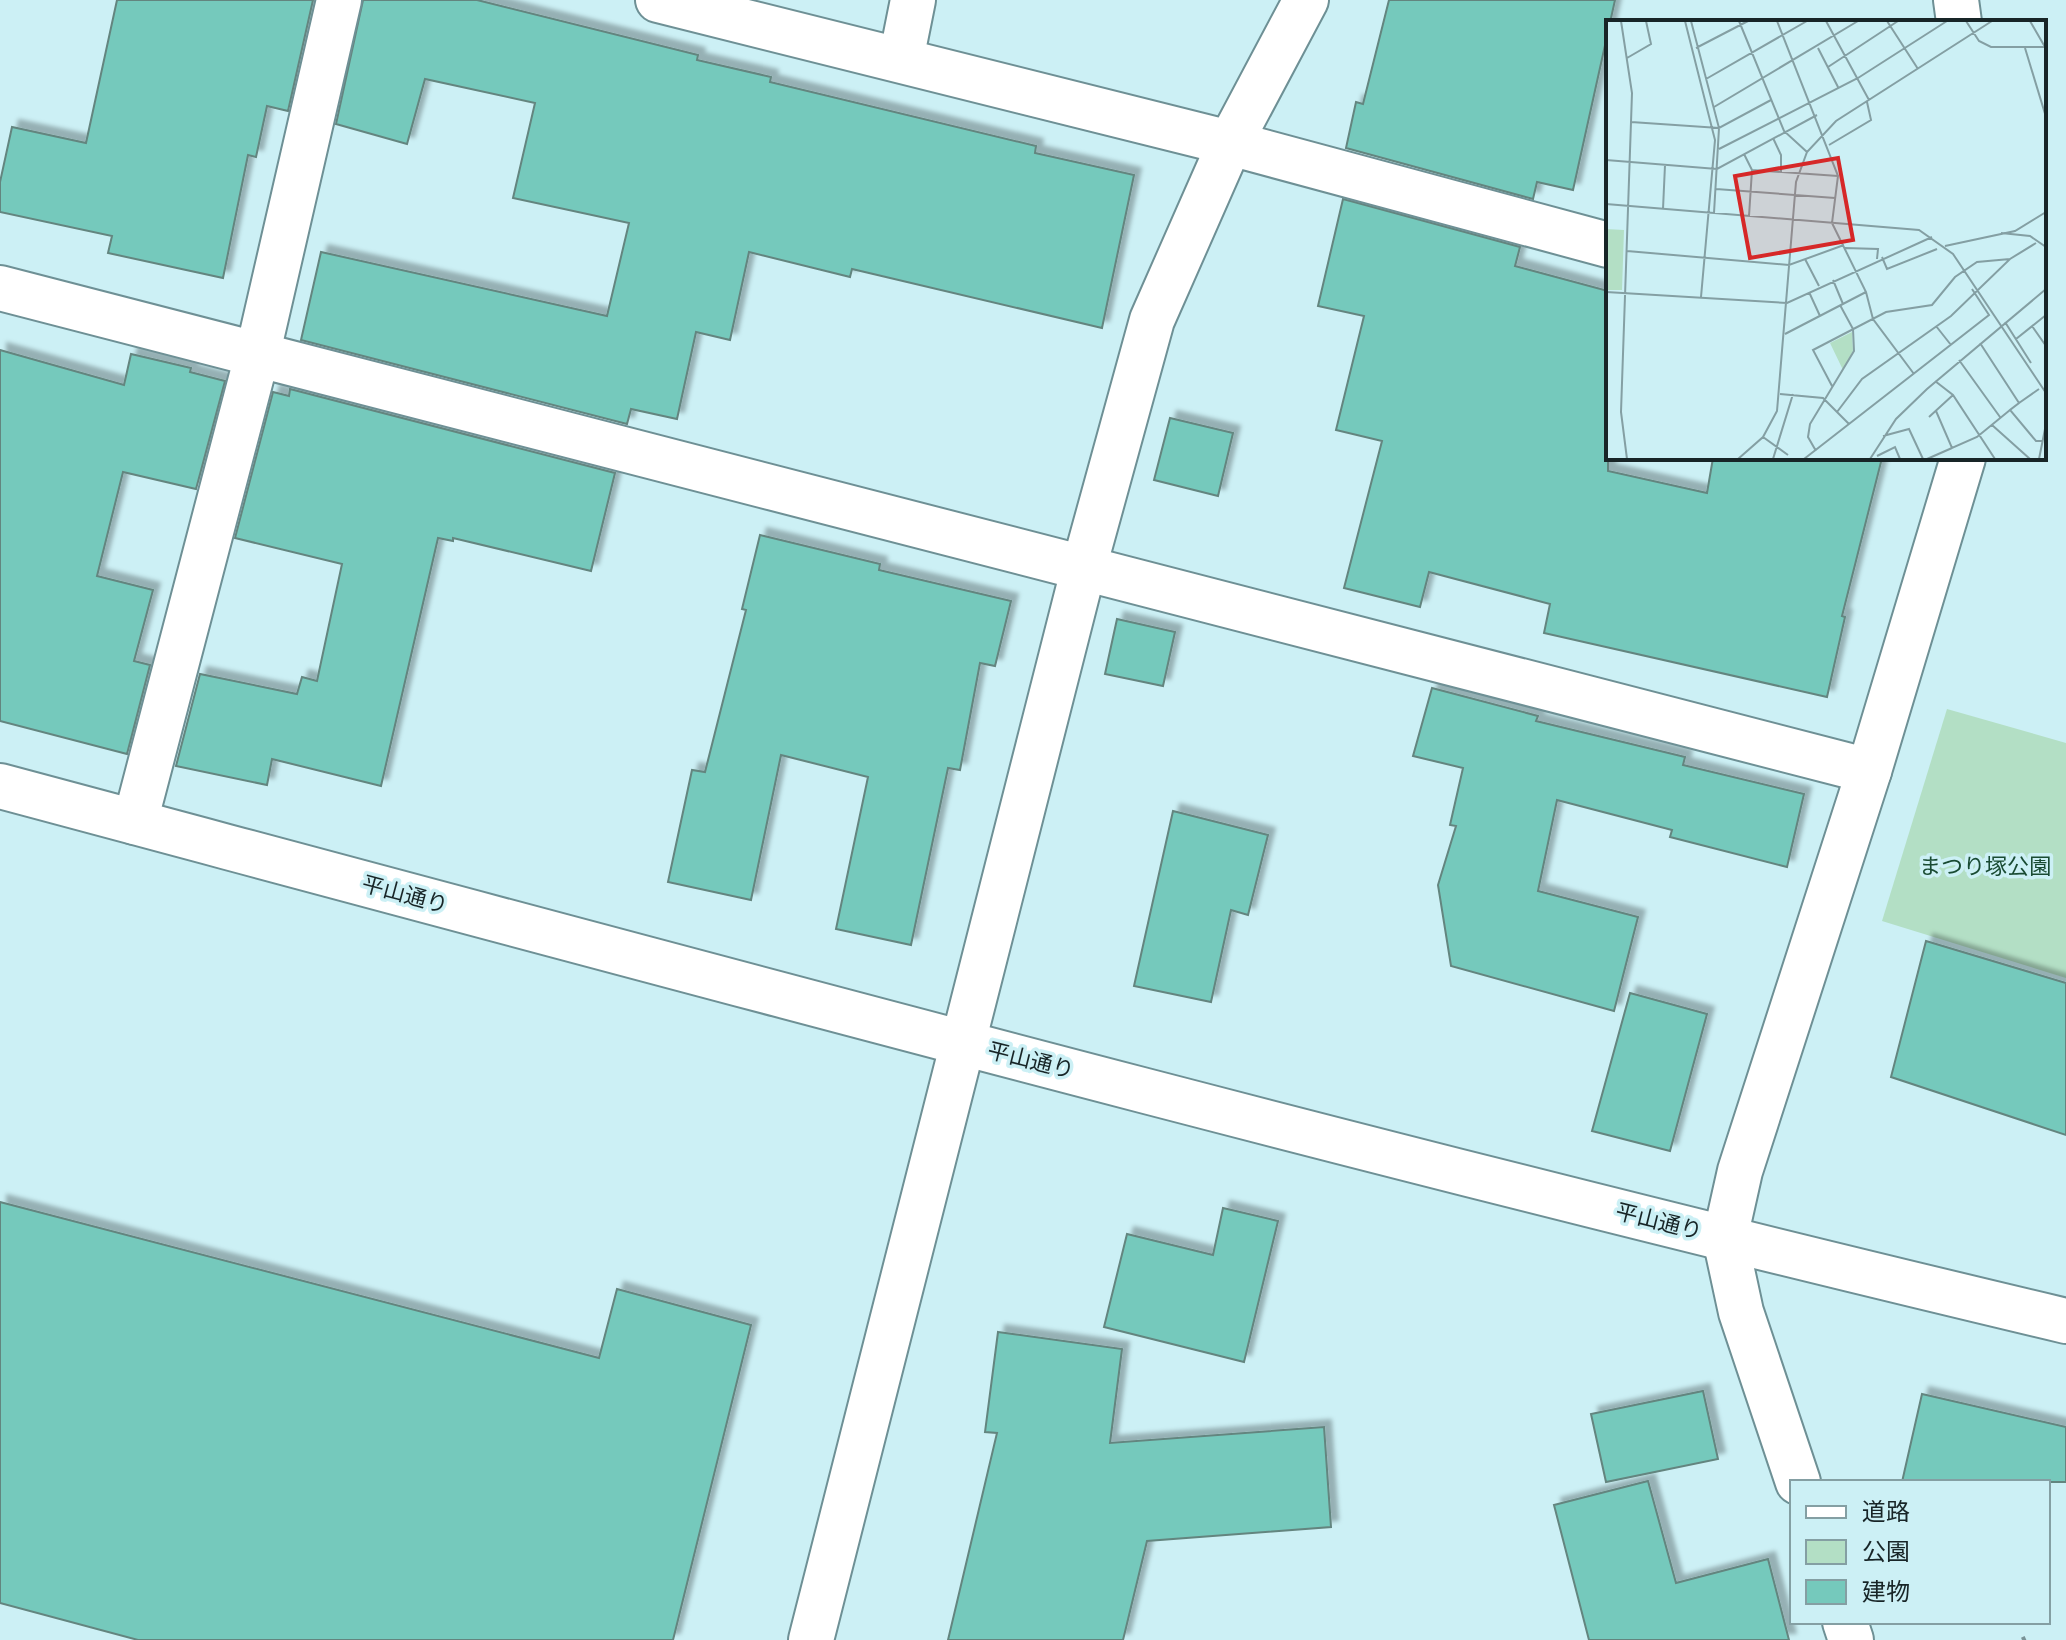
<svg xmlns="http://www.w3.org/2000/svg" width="2066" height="1640" viewBox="0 0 2066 1640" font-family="'Titillium Web','Noto Sans JP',sans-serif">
	<defs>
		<filter id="shadow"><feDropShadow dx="7" dy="-7" stdDeviation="2" flood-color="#0004"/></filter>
	</defs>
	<rect width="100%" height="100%" fill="#ccf0f5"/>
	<path fill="#b3dfc5" d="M 1947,709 L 2066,743 L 2066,978 L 1882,921 Z"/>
	<g fill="#75c9bc" stroke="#64857f" stroke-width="2" filter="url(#shadow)">
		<path d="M 117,0 L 313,0 L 288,111 L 267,106 L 256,157 L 248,155 L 223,278 L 108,253 L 112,236 L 0,212 L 0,182 L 12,127 L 86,143 Z"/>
		<path d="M 363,0 L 477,0 L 698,55 L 697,60 L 771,77 L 770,82 L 1036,146 L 1035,153 L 1134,175 L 1102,328 L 852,269 L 850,277 L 749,252 L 730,340 L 696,332 L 677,419 L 631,409 L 627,424 L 301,340 L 321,252 L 607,316 L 629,223 L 513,198 L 535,103 L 425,79 L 407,144 L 336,124 Z"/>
		<path d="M 1389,0 L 1615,0 L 1573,190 L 1537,182 L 1533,199 L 1346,148 L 1356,102 L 1363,104 Z"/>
		<path d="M 1343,199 L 1520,247 L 1515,266 L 1608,291 L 1608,471 L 1707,493 L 1713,458 L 1882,458 L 1842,616 L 1845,617 L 1827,697 L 1544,633 L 1550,604 L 1429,572 L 1420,607 L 1344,588 L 1382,441 L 1336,430 L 1364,316 L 1318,306 Z"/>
		<path d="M 0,350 L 124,385 L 131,354 L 191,368 L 190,372 L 225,381 L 196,489 L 123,472 L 97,576 L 153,590 L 134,661 L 150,665 L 127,754 L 0,721 Z"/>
		<path d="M 290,389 L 615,473 L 591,571 L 453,538 L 453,541 L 438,538 L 381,786 L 272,759 L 267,785 L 176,766 L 200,674 L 297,694 L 302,677 L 317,681 L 342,564 L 235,538 L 273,392 L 289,396 Z"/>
		<path d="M 1170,418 L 1233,433 L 1218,496 L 1154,480 Z"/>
		<path d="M 760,535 L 880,564 L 879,570 L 1011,601 L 995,666 L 980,663 L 960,770 L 948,768 L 911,945 L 836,929 L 868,777 L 781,755 L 751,900 L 668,882 L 692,770 L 705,772 L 746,610 L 742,609 Z"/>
		<path d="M 1117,619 L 1175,632 L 1163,686 L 1105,674 Z"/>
		<path d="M 1432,688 L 1538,716 L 1536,721 L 1685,757 L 1683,765 L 1804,794 L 1787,867 L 1670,837 L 1672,830 L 1557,800 L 1538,891 L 1638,917 L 1614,1011 L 1451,966 L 1438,885 L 1456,826 L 1450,825 L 1463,768 L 1413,756 Z"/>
		<path d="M 1173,811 L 1268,835 L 1248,915 L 1231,910 L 1211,1002 L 1134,986 Z"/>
		<path d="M 1926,941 L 2066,983 L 2066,1135 L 1891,1077 Z"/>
		<path d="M 1630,993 L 1707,1014 L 1670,1151 L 1592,1131 Z"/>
		<path d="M 0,1202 L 599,1358 L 617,1289 L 751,1325 L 673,1640 L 138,1640 L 0,1603 Z"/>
		<path d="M 1223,1208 L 1278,1221 L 1244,1362 L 1104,1327 L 1127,1234 L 1213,1255 Z"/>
		<path d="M 998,1332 L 1122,1349 L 1110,1443 L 1324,1427 L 1331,1527 L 1147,1541 L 1123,1640 L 948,1640 L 997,1433 L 985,1432 Z"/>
		<path d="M 1703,1391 L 1718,1459 L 1606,1482 L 1591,1414 Z"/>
		<path d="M 1922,1394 L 2066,1427 L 2066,1482 L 1902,1482 Z"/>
		<path d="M 1648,1481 L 1676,1583 L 1768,1559 L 1789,1640 L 1589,1640 L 1554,1505 Z"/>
	</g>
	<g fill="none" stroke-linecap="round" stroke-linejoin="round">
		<defs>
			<g id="minor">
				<path d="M 658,0 L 1230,143 L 1608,245"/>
				<path d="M 901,60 L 913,0"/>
				<path d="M 0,288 L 1869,771"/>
				<path d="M 135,822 L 258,352 L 339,0"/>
				<path d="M 1725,1238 L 1741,1312 L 1798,1482"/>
				<path d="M 1845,1622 L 1851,1640"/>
			</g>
			<g id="tertiary">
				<path d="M 1956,0 L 1959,22"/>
				<path d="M 1725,1238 L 1740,1171 L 1869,771 L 1963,458"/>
				<path d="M 811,1640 L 1084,567 L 1152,320 L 1230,143 L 1306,0"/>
			</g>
			<path id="secondary" d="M 0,786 C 687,970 1374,1157 2066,1321"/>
		</defs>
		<use href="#minor" stroke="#6e9095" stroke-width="48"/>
		<use href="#tertiary" stroke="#6e9095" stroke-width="48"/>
		<use href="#secondary" stroke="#6e9095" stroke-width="48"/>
		<path stroke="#7a9397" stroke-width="5" stroke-dasharray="4 6" stroke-linecap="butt" d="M 2022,1640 L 2031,1636"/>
		<use href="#minor" stroke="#fff" stroke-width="44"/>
		<use href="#tertiary" stroke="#fff" stroke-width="44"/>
		<use href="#secondary" stroke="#fff" stroke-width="44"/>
	</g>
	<g text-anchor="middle" stroke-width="7" stroke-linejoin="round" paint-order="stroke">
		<g font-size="22" fill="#194b33" stroke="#ccf0f5">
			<text x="1985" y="874">まつり塚公園</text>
		</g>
		<g font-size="22" fill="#182527" stroke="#ccf0f5">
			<text transform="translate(405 894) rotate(15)" y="8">平山通り</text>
			<text transform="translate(1031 1060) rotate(14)" y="8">平山通り</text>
			<text transform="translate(1659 1221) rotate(14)" y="8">平山通り</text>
		</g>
	</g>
	<g transform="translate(1606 20)">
		<rect width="440" height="440" fill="#ccf0f5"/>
		<path d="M 0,209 L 18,210 L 16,270 L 0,270 ZM 246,312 L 247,331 L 237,350 L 224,323 Z" fill="#b3dfc5"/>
		<path fill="none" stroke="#849fa3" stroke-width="2" d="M 15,1 L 26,73 L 15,392 L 21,439M 79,1 L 109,120 L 95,277M 85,1 L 113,108 L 108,193M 133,1 L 178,111 L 201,132M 171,1 L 232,156 L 226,203 L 260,272 L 267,299 L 308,354M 220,1 L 263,80M 281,1 L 312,49M 360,1 L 373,21 L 385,27 L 440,27M 424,1 L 439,27M 90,28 L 142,1M 212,28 L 232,67M 419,28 L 440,97M 21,38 L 45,24 L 40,1M 222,47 L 292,1M 100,59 L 201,1M 108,87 L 252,1M 25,102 L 113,108 L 165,80M 167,118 L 175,135 L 175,152M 223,125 L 265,100 L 261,82M 113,129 L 252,58 L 341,1M 138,134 L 146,150 L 143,196M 0,140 L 111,149 L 211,95M 146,150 L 232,156M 110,169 L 229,178M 0,184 L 313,210 L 347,234 L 440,373M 57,189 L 59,145M 395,213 L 424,216 L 440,227M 339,226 L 409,211 L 440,192M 239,228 L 272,229 L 271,239M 21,231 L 183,245 L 238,225M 276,237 L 281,249 L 331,229M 199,239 L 213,266M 227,260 L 237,284M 0,272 L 181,283 L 326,217M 203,272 L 214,296M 399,302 L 425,343M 330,306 L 345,325M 426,306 L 440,326M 179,314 L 260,272M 410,319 L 440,295M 374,323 L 413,383 L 404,390 L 430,421 L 436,421M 353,340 L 394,397M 329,361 L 347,375 L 389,439M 226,366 L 207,330 L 280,292 L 326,285 L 349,257 L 371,242 L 404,239M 174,374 L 217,378 L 243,404M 413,383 L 433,369M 330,391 L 346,428 L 371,417 L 404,390M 231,392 L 256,359 L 345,296 L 404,239 L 430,223M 323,397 L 347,375M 386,405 L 424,439M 277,416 L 303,409 L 317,439M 157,417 L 182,435M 210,431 L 202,417 L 204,404 L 248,331 L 247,309 L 234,285M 271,436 L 289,427 L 294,439M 132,439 L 157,417 L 171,391 L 190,162 L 201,132 L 230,101 L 386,1M 167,439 L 187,374M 198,439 L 383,295 L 366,269M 264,439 L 290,399 L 321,369 L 440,269M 321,439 L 346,428M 433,439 L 440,404"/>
		<path fill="#d62828" fill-opacity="0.15" stroke="#d62828" stroke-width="4" d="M 232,138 L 247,220 L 144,238 L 129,156 Z"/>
		<rect width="440" height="440" fill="none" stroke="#182527" stroke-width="4"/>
	</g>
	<rect x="1790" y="1480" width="260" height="144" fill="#ccf0f5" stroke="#849fa3" stroke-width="2"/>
	<rect x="1806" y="1506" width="40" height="12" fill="#ffffff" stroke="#849fa3" stroke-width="2"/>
	<text x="1862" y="1520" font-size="24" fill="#182527">道路</text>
	<rect x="1806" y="1540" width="40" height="24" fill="#b3dfc5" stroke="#849fa3" stroke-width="2"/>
	<text x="1862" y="1560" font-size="24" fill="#182527">公園</text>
	<rect x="1806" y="1580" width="40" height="24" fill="#75c9bc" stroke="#849fa3" stroke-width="2"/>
	<text x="1862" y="1600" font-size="24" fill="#182527">建物</text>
</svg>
